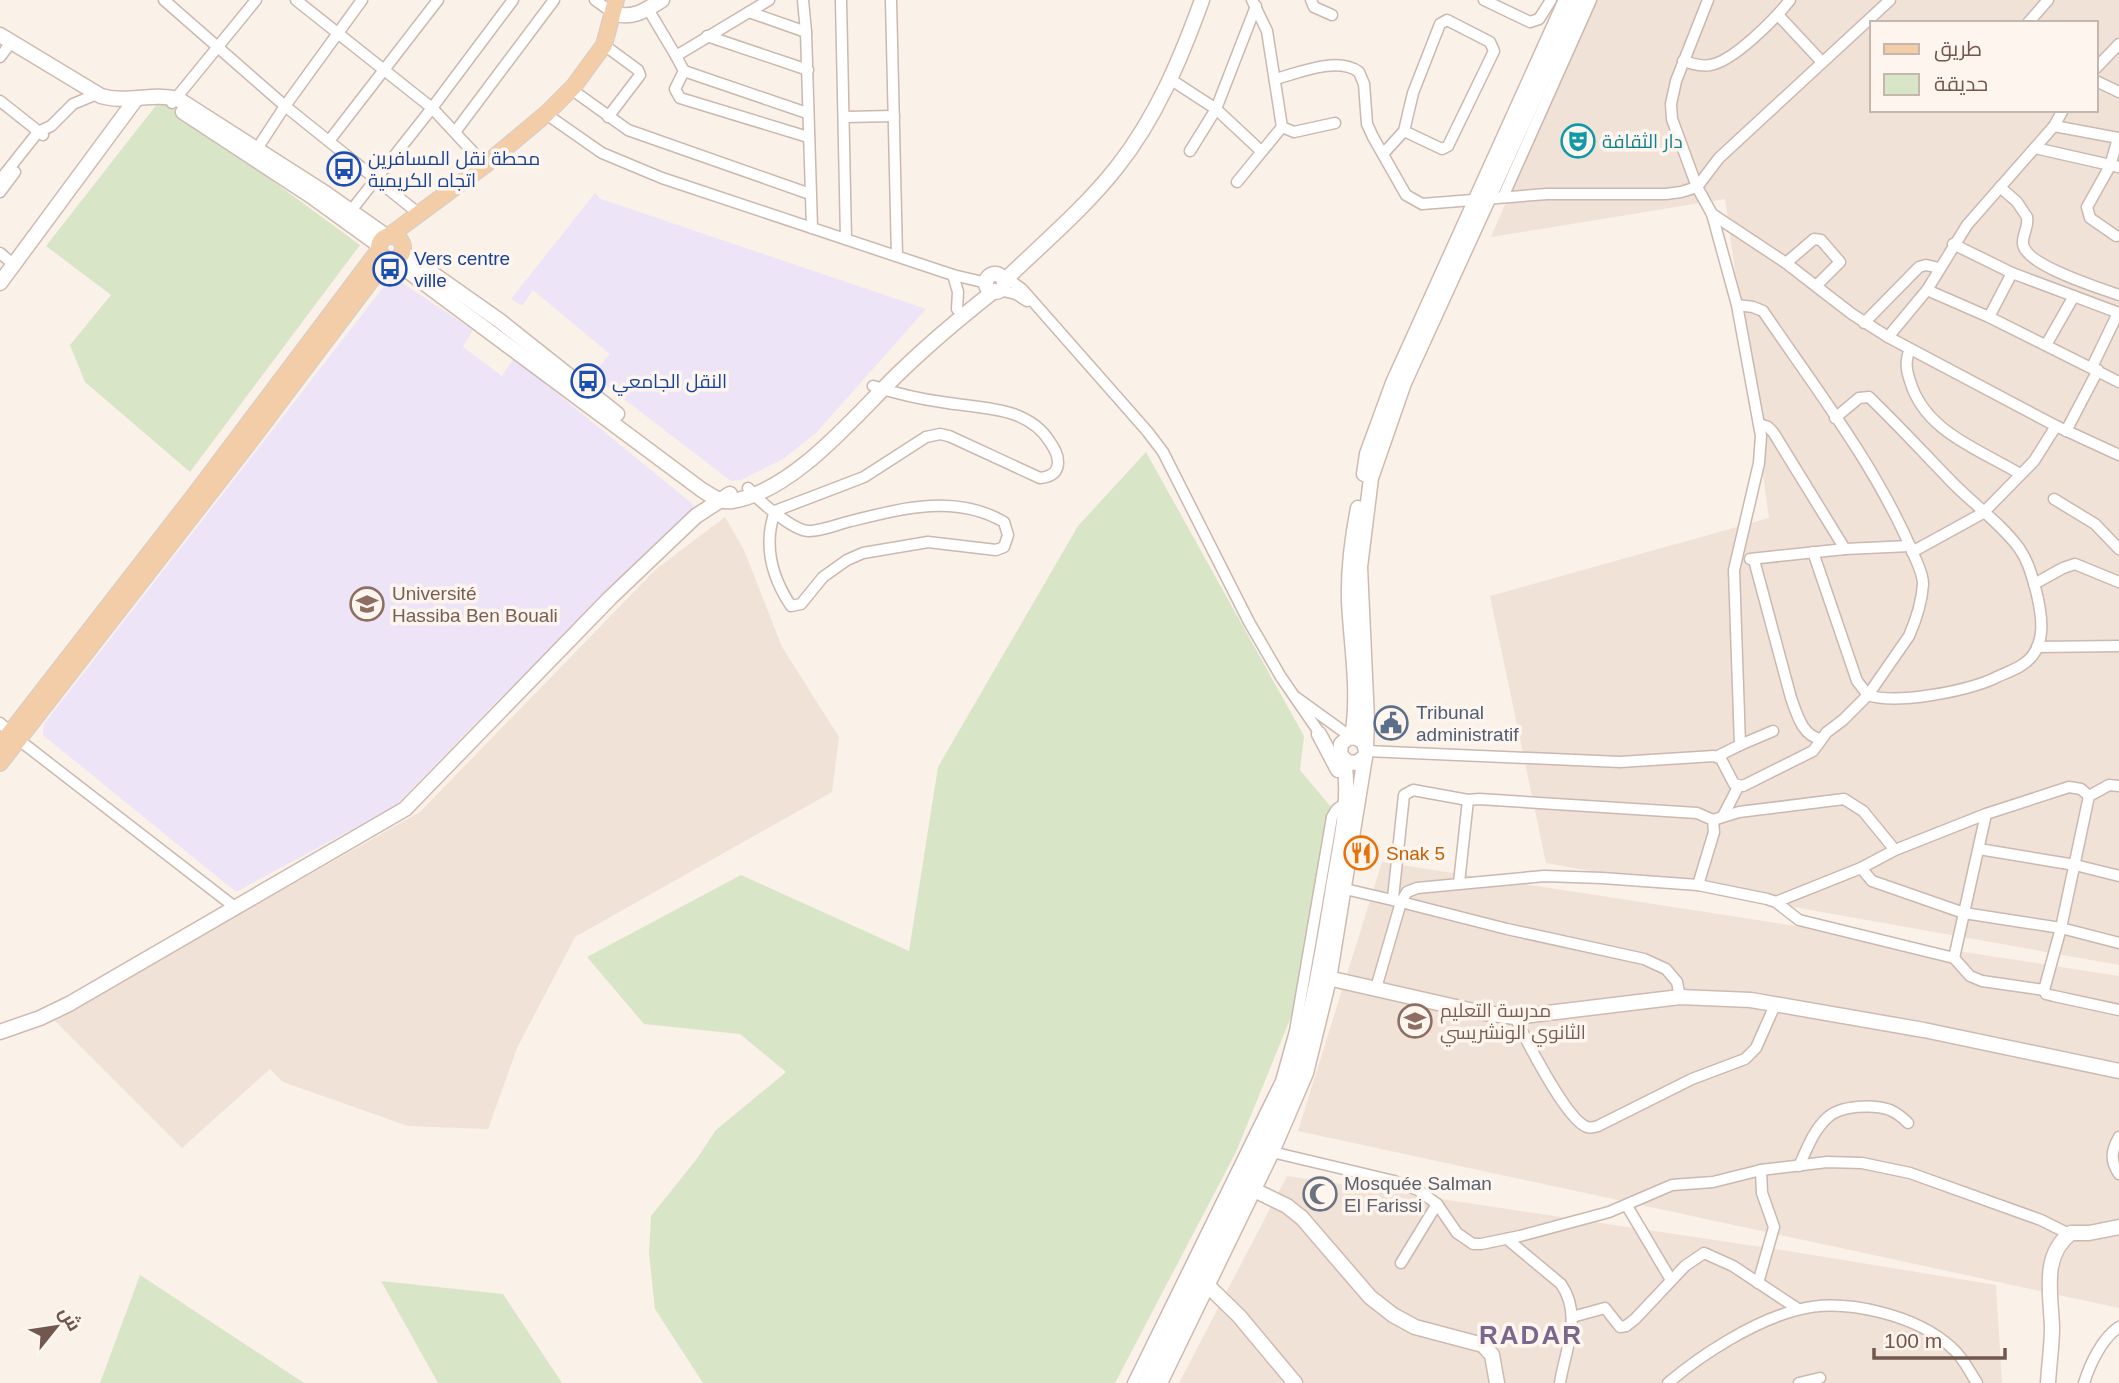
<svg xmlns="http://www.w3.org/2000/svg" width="2119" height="1383" viewBox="0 0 2119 1383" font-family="Helvetica,Cairo,sans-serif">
	<rect width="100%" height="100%" fill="#faf1e8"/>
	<g fill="#f1e2d7" fill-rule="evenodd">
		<path d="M 1593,0 L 2119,0 L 2119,965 L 1546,863 L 1490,596 L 1769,518 L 1725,199 L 1491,237 ZM 1872,23 L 2096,23 L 2096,110 L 1872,110 Z"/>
		<path d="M 725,517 L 744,550 L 782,647 L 839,737 L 832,792 L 575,937 L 517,1048 L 488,1129 L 408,1126 L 283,1082 L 270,1069 L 182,1148 L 54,1020 L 420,812 L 655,570 Z"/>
		<path d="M 1382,862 L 2119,976 L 2119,1308 L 1298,1131 Z"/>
		<path d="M 1287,1176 L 1788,1251 L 1996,1285 L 2002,1383 L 1179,1383 Z"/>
	</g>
	<g fill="#eee4f7">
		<path d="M 595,193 L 601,199 L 926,309 L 816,433 L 783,459 L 741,480 L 731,481 L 599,380 L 595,372 L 610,354 L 533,290 L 522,306 L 511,299 Z"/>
		<path d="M 392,276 L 473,330 L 463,347 L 502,376 L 514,358 L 695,506 L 496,702 L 395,806 L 236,892 L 43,735 L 44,724 Z"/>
	</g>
	<g fill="#d8e6c7">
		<path d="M 161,99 L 360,245 L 190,472 L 85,382 L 70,345 L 111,295 L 46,246 Z"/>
		<path d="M 1146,452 L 1304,736 L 1300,770 L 1331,807 L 1297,1002 L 1236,1152 L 1115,1383 L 703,1383 L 655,1309 L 649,1253 L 651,1216 L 696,1160 L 716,1130 L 786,1072 L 740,1034 L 644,1024 L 587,957 L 741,875 L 909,951 L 938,767 L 1078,526 Z"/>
		<path d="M 140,1275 L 304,1383 L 100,1383 Z"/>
		<path d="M 381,1281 L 503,1294 L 562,1383 L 438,1383 Z"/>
	</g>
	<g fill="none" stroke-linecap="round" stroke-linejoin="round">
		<defs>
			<g id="street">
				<path d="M 164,0 L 285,106 L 418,213"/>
				<path d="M 296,0 L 432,108 L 485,165"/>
				<path d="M 595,0 L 613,13"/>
				<path d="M 803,0 L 806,32 L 812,228"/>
				<path d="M 841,0 L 846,239"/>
				<path d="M 891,0 L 897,256"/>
				<path d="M 1252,0 L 1267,31 L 1282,127 L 1294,132 L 1335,123"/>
				<path d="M 1311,0 L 1314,7 L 1332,15"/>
				<path d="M 1484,0 L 1530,22 L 1539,19 L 1551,0"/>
				<path d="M 1708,0 L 1676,81 L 1671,104 L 1672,119 L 1697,187 L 1712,214 L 1737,305 L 1761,436 L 1759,463 L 1734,570 L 1740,745"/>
				<path d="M 648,9 L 676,56 L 769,0"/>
				<path d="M 749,12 L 806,32"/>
				<path d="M 1778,15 L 1822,62"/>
				<path d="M 2028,23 L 2048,0"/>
				<path d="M 707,36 L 808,70"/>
				<path d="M 604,45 L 638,70 L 640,75 L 608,117"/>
				<path d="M 676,56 L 684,71 L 675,89 L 680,98 L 808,137"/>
				<path d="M 0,57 L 12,41"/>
				<path d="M 1683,61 C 1691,63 1701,67 1710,65 C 1733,62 1776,18 1790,0"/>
				<path d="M 2096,68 L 2119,44"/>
				<path d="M 684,71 L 807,113"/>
				<path d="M 1170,79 L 1216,109 L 1261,151"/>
				<path d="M 1275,79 C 1299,73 1337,56 1359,72 L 1364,84 L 1367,124 L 1373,137 L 1406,195 L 1422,204 L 1547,194 L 1666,194 L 1681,192 L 1697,187 L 1719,158 L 1890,0"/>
				<path d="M 2096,81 L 2119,92"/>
				<path d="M 571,89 L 628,130 L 810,194"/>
				<path d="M 0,101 L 43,135"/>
				<path d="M 172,103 L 256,0"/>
				<path d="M 546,114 L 602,153 L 662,178 L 953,275 L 987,283"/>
				<path d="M 845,117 L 894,116"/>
				<path d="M 2054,126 L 2119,138"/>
				<path d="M 455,132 L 554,0"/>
				<path d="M 329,141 L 438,0"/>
				<path d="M 2035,148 L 2119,167"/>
				<path d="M 1190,151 L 1216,109 L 1256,6"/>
				<path d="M 1383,154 L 1404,131 L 1413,93 L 1440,24 L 1447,20 L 1490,42 L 1494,51 L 1448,146 L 1442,149 L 1404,131"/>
				<path d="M 253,155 L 285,106 L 362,0"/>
				<path d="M 0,180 L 38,132 L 51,126 L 73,104 L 97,94"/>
				<path d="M 1237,182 L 1282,127"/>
				<path d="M 2000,187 L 2017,202 L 2027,217 C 2029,227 2022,235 2023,244 C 2026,266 2100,288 2119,295"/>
				<path d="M 0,192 L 15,172"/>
				<path d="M 1503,197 L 1591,0"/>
				<path d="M 1712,214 L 1786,263 L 1852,314 L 1888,337 L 1927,290 L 1967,225 L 2054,126 L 2063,110"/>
				<path d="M 346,217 L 432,108 L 513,0"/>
				<path d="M 2116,236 L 2090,218 L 2087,207 L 2110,166 L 2118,138"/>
				<path d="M 1953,244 L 2012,273 L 2119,313"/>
				<path d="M 0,253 L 14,265"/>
				<path d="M 1786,263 L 1814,239 L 1821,240 L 1840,262 L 1816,286"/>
				<path d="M 953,275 L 958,292 L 957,309"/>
				<path d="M 1004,282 L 1012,282 L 1022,289 L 1147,431 L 1163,452 L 1249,622 L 1281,677 L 1323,738"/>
				<path d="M 999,290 L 1016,294 L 1027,301"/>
				<path d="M 1927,290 L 1989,317 L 2119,382"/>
				<path d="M 1989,317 L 2012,273"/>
				<path d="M 1864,323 L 1919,267 L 1926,265 L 1939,268"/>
				<path d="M 1888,337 L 2056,426 L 2119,455"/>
				<path d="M 2046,345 L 2074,296"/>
				<path d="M 1910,349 C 1905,361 1906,369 1910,381 C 1925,432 1979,449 2020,474"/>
				<path d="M 2092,367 L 2118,313"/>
				<path d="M 1759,424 L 1768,427 L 1773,432 L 1845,549"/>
				<path d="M 2066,431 L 2098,370"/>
				<path d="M 748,488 C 758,500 793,531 809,531 C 822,531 838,524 851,521 C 903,508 956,494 1004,522 L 1008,535 L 1004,547 L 996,550 L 928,542 L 863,553 L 847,560 L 823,577 L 801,604 L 791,606 C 771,576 763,545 775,511 L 864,477 L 926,437 L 940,434 L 949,436 L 1040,478 C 1050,477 1058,473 1058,462 C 1058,454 1054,448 1050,442 C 1027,405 980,409 942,402 C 919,399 895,393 873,386"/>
				<path d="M 2054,499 L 2095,524 L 2119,549"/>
				<path d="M 1813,552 L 1857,681 L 1868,695 C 1896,705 1965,691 1993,679 C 2002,674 2013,671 2022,665 C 2049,648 2042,613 2035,587 C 2031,573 2028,561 2019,548 C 1999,521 1970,502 1947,477 C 1921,450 1896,423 1869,397 L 1859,398 L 1835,418"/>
				<path d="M 1912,552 L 1983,513 L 2034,461 L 2056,426"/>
				<path d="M 1750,559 L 1845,549 L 1910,546"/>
				<path d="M 1754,560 L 1791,698 C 1797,714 1802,736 1821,739"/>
				<path d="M 2034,584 L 2063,568 L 2075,564 L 2119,582"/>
				<path d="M 2037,647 L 2119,646"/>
				<path d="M 1297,698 L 1351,737"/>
				<path d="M 0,723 L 19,740 L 236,908"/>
				<path d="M 1366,751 L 1620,762 L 1714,756 L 1721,759 L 1734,784 L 1743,786 L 1813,751 L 1827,732 L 1843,720 L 1868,695 L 1909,636 C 1916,620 1922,600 1923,584 C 1923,573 1917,563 1913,553 C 1876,466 1816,389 1763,311 L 1753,307 L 1737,305"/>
				<path d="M 1718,756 L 1740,745 L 1773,731"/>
				<path d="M 2119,786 L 2109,785 L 2089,796 L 2061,928 L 2044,990 L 2046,994 L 2054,996 L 2119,1010"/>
				<path d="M 1723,816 L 1738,787"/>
				<path d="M 1713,820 L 1739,812 L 1844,799 L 1863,811 L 1895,850"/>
				<path d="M 1979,849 L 2075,865 L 2119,876"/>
				<path d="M 1861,868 L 1872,881 L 1964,913 L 2061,928 L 2119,943"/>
				<path d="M 1459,883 L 1468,800 L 1479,799 L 1697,813 L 1713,820 L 1714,832 L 1698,885"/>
				<path d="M 1345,889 L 1401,902 L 1407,892 L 1417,888 L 1544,876 L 1602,878 L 1698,885 L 1767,899 L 1776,902 L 1799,920 L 1954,958 L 1970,976 L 1982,981 L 2044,990"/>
				<path d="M 1393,898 L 1404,795 L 1413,790 L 1468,800"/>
				<path d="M 1776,902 L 1861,868 L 1895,850 L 1986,814 L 2069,787 L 2081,789 L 2089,796"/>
				<path d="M 1954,958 L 1986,814"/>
				<path d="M 1376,988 L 1401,902 L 1507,929 L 1644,959 L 1666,969 L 1677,982 L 1680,997"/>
				<path d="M 1515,1017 C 1525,1038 1567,1121 1587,1127 C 1590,1128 1595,1127 1598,1126 L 1692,1079 L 1745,1059 L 1756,1048 L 1775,1005"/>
				<path d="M 2119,1137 C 2111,1151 2110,1161 2119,1174"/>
				<path d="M 1272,1152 L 1394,1181 L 1418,1190 L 1437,1204 L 1457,1233 L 1473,1244 L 1481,1244 L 1520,1236 L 1609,1212 L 1672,1185 L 1713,1182 L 1761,1170 L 1827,1162 L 1862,1163 L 1910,1173 L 2041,1220 L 2069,1234"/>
				<path d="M 1799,1166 C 1807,1149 1813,1131 1827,1118 C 1840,1105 1874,1104 1890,1110 C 1897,1113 1903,1118 1908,1123"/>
				<path d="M 1627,1206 L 1671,1280"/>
				<path d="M 1507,1239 L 1561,1284 C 1583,1316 1565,1350 1560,1383"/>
				<path d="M 1401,1263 L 1437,1204"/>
				<path d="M 1758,1283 L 1774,1227 L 1762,1193 L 1761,1170"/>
				<path d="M 1572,1317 L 1605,1308 L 1620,1327 L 1626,1326 L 1635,1319 L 1685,1266 L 1704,1253 L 1733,1266 L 1798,1309"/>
				<path d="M 1133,1383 L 1281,1081 L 1295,1031 L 1332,817 L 1337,809 L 1347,802"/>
				<path d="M 1668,1383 C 1702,1354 1754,1321 1797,1310 C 1843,1297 1917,1315 1952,1348 C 1963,1357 1969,1371 1977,1383"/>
				<path d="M 1799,1383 L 1820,1378"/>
				<path d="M 2084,1383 C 2090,1364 2102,1338 2119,1327"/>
			</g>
			<g id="secondary">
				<path d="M 613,13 C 632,20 646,10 662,0"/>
				<path d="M 0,35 L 101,96 C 127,104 152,92 178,99 L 325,193 L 386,236"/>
				<path d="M 183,112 L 314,198 L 379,245"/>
				<path d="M 402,252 L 500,321 L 617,414"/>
				<path d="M 393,260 L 702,490 C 712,496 720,503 732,501 C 795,491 856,414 900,372 C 930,343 961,317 994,291"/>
				<circle cx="995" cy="283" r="9"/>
				<path d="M 1004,281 C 1042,244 1084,209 1117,167 C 1156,118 1181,58 1202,0"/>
				<path d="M 0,283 L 136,99"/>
				<path d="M 1364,474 L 1367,454 L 1393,383 L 1566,0"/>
				<path d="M 1319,734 L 1338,770"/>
				<path d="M 1352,737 C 1360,692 1351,645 1349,601 C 1348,570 1352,539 1358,508"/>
				<path d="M 1366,747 L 1367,720 L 1360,567 L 1371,478 L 1404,383 L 1579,0"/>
				<path d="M 1319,976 L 1478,1012 L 1515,1017 L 1680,997 L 1751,1000 L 1924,1030 L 2119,1071"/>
				<path d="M 0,1032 L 40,1018 L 69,1004 L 405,809 L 610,598 L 696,516 L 730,494"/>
				<path d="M 1248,1187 L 1287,1206 L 1302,1218 L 1370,1297 L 1393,1315 L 1415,1327 L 1483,1345 L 1492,1355 L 1497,1383"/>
				<path d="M 1202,1280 L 1239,1316 L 1295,1383"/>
				<path d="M 1146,1383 L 1281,1107 C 1309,1036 1321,963 1333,888 C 1340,845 1351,803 1344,760"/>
				<path d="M 1160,1383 L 1272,1152 L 1306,1073 L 1329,979 L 1366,751 L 1364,743 L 1356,737 L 1348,738 L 1341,744 L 1340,754 L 1347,762 L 1357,763 L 1364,757"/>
				<path d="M 2048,1383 C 2049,1365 2052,1346 2052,1327 C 2051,1295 2041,1255 2071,1233 L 2089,1233 L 2119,1227"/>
			</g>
			<g id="primary">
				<circle cx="391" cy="248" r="12"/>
				<path d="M 389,236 L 485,165 L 546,114 L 574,86 L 604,45 L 616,0"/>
				<path d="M 0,746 L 197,492 L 379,250"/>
				<path d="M 0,763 L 250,441 L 387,259"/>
			</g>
		</defs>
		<use href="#street" stroke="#cbb8af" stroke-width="13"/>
		<use href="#secondary" stroke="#cfbab0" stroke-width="17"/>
		<use href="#primary" stroke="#d5cdca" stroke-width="18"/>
		<use href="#street" stroke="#fff" stroke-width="10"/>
		<use href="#secondary" stroke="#fff" stroke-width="14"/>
		<use href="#primary" stroke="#f2cda7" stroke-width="16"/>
	</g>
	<defs>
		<symbol id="theatre-ring" viewBox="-11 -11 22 22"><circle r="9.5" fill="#fdf5ee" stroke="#0f9aa8" stroke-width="1.5"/><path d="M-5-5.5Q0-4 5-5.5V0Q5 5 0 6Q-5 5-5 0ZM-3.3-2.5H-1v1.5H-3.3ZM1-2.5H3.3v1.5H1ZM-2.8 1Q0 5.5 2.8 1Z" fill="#0f9aa8"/></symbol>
		<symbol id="bus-ring" viewBox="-11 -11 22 22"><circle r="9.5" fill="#fdf5ee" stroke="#1a4fb4" stroke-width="1.5"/><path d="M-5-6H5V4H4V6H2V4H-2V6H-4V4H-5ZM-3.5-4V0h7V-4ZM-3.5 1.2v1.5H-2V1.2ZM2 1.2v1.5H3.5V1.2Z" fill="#1a4fb4"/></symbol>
		<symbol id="university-ring" viewBox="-11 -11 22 22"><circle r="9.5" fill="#fdf5ee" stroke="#8d6e63" stroke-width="1.5"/><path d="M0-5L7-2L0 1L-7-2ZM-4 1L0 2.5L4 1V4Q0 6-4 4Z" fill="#8d6e63"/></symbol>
		<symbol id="civic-ring" viewBox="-11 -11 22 22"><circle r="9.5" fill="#fdf5ee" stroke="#5c6f8a" stroke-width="1.5"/><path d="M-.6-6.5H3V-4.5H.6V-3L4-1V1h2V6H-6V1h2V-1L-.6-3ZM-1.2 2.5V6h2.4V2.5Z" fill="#5c6f8a"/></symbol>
		<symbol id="restaurant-ring" viewBox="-11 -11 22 22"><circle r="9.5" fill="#fdf5ee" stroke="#e8710a" stroke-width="1.5"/><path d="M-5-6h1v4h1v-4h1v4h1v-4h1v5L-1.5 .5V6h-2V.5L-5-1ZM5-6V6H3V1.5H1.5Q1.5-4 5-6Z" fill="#e8710a"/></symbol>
		<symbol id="school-ring" viewBox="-11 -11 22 22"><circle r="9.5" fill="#fdf5ee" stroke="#8d6e63" stroke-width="1.5"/><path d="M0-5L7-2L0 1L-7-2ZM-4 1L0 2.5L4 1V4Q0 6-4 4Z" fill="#8d6e63"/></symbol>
		<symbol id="mosque-ring" viewBox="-11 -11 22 22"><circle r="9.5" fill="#fdf5ee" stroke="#6b7280" stroke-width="1.5"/><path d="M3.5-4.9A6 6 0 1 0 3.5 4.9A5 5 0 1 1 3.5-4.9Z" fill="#6b7280"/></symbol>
	</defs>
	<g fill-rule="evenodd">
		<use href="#theatre-ring" x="1559" y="122" width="38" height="38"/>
		<use href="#bus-ring" x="325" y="150" width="38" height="38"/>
		<use href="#bus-ring" x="371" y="250" width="38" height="38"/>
		<use href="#bus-ring" x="569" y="362" width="38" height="38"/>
		<use href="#university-ring" x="348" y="585" width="38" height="38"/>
		<use href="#civic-ring" x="1372" y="704" width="38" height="38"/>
		<use href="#restaurant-ring" x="1342" y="834" width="38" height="38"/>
		<use href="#school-ring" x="1396" y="1002" width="38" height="38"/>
		<use href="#mosque-ring" x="1301" y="1175" width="38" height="38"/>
	</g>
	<g text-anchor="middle" stroke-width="7" stroke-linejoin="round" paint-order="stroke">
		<g font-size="19" fill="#0d838f" stroke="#fdf5ee" text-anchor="start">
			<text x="1602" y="148">دار الثقافة</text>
		</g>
		<g font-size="19" fill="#164399" stroke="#fdf5ee" text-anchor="start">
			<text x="368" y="165">محطة نقل المسافرين<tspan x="368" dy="22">اتجاه الكريمية</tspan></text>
			<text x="414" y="265">Vers centre<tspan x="414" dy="22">ville</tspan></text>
			<text x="612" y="388">النقل الجامعي</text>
		</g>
		<g font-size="19" fill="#785e54" stroke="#fdf5ee" text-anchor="start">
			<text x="392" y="600">Université<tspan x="392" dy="22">Hassiba Ben Bouali</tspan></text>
			<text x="1440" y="1017">مدرسة التعليم<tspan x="1440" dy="22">الثانوي الونشريسي</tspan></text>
		</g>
		<g font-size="19" fill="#4e5e75" stroke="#fdf5ee" text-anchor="start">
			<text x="1416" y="719">Tribunal<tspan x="1416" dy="22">administratif</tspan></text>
		</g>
		<g font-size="19" fill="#c56008" stroke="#fdf5ee" text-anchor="start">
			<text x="1386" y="860">Snak 5</text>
		</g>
		<g font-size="19" fill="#5b616d" stroke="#fdf5ee" text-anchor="start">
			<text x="1344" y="1190">Mosquée Salman<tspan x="1344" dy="22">El Farissi</tspan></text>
		</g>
		<g font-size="26" font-weight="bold" letter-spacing="2" fill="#7b668d" stroke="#fdf5ee">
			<text x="1531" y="1344">RADAR</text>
		</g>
	</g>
	<rect x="1870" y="21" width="228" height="91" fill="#fdf5ee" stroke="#c5b6ae" stroke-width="2"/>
	<rect x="1884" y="44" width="35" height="10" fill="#f2cda7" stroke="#c5b6ae" stroke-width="2"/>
	<text x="1934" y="56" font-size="21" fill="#72574e">طريق</text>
	<rect x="1884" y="74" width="35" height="21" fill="#d8e6c7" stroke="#c5b6ae" stroke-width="2"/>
	<text x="1934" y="91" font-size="21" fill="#72574e">حديقة</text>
	<g transform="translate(56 1327) rotate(60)" stroke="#fdf5ee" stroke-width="5" paint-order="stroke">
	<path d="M0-5L12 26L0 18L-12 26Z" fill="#72574e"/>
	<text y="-10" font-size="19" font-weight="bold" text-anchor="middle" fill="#72574e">ش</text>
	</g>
	<path d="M1874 1348v10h131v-10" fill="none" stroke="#72574e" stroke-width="3.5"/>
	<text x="1884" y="1348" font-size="21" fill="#72574e" stroke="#fdf5ee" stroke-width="5" paint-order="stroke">100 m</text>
</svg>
